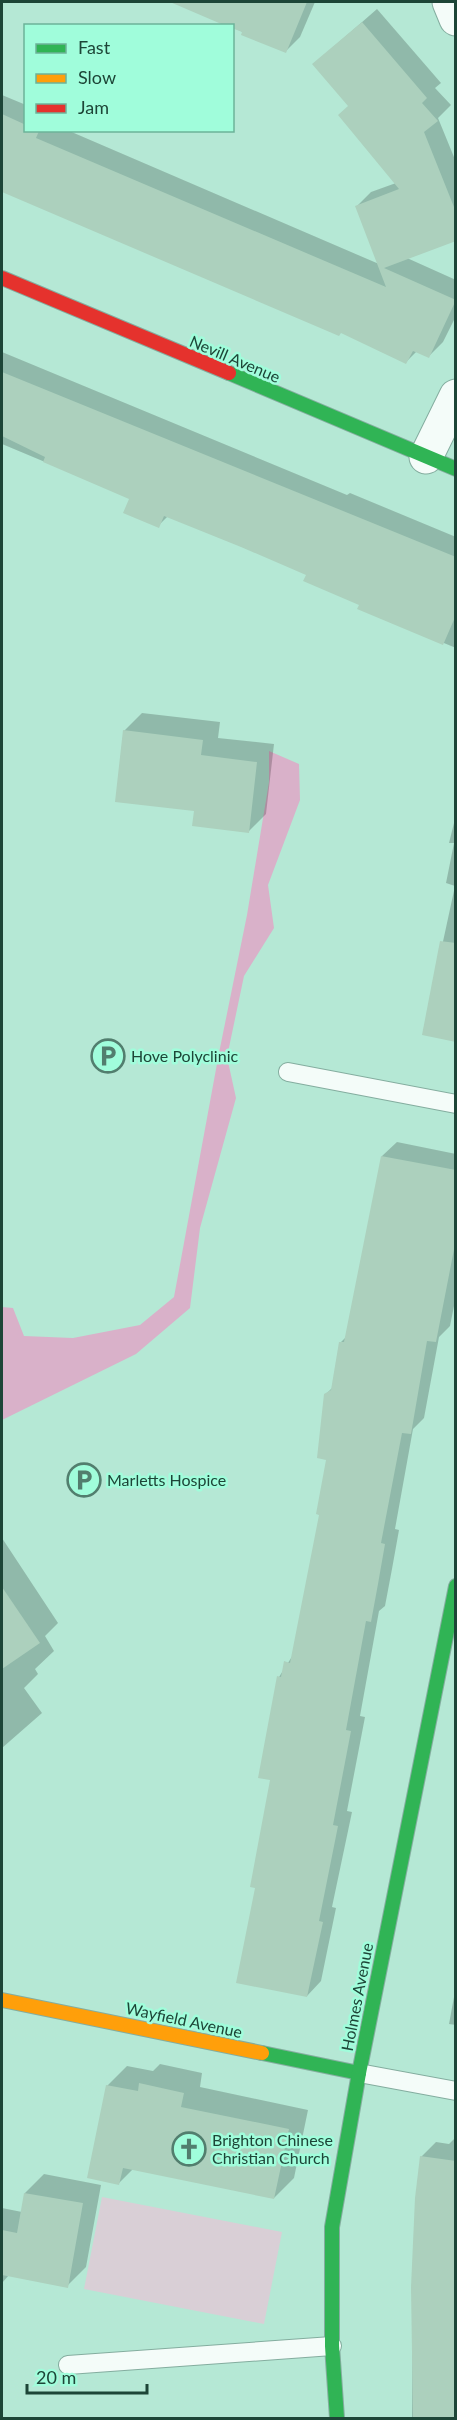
<svg xmlns="http://www.w3.org/2000/svg" width="457" height="2420" viewBox="0 0 457 2420" font-family="Lato,sans-serif">
	<rect width="100%" height="100%" fill="#b5e8d5"/>
	<path fill="#d9cfd6" d="M 102,2197 L 282,2232 L 264,2324 L 84,2289 Z"/>
	<path fill="#d9b1c9" d="M 269,751 L 299,764 L 300,800 L 268,885 L 274,928 L 244,976 L 227,1057 L 236,1098 L 200,1228 L 190,1308 L 136,1354 L 2,1420 L 2,1307 L 13,1308 L 24,1336 L 73,1338 L 140,1325 L 174,1297 L 219,1053 L 247,915 L 269,782 Z"/>
	<g fill="#0003">
		<path d="M 179,2 L 315,2 L 300,37 L 285,52 Z"/>
		<path d="M 377,9 L 441,83 L 435,88 L 451,105 L 438,118 L 456,162 L 456,239 L 407,258 L 456,280 L 456,316 L 443,342 L 429,356 L 417,351 L 406,362 L 342,331 L 339,334 L 2,190 L 2,95 L 26,105 L 26,130 L 67,130 L 379,264 L 357,206 L 371,192 L 396,183 L 349,105 L 314,64 Z"/>
		<path d="M 2,352 L 347,495 L 350,493 L 456,537 L 456,648 L 359,608 L 361,604 L 308,574 L 168,516 L 158,526 L 131,498 L 2,444 Z"/>
		<path d="M 142,713 L 220,722 L 218,738 L 274,744 L 266,814 L 248,832 L 195,810 L 124,731 Z"/>
		<path d="M 456,815 L 456,1040 L 423,1034 L 455,886 L 446,883 L 454,843 L 449,843 Z"/>
		<path d="M 397,1142 L 456,1154 L 456,1296 L 450,1326 L 439,1337 L 424,1418 L 413,1429 L 395,1529 L 399,1530 L 392,1569 L 385,1606 L 379,1611 L 360,1716 L 365,1717 L 347,1811 L 352,1812 L 332,1907 L 336,1908 L 321,1981 L 307,1996 L 272,1779 L 279,1677 L 293,1655 L 321,1514 L 327,1458 L 326,1394 L 333,1387 L 341,1342 L 347,1336 L 382,1156 Z"/>
		<path d="M 2,1538 L 58,1623 L 45,1636 L 54,1651 L 35,1669 L 38,1674 L 24,1688 L 42,1713 L 2,1748 Z"/>
		<path d="M 456,1986 L 456,2025 L 449,2024 Z"/>
		<path d="M 160,2064 L 202,2073 L 200,2087 L 308,2110 L 294,2178 L 274,2198 L 133,2169 L 119,2183 L 107,2086 L 127,2066 L 153,2071 Z"/>
		<path d="M 455,2138 L 456,2418 L 412,2418 L 413,2287 L 421,2157 L 436,2142 L 449,2144 Z"/>
		<path d="M 44,2174 L 101,2185 L 86,2267 L 67,2286 L 9,2275 L 2,2283 L 2,2208 L 22,2212 L 25,2193 Z"/>
	</g>
	<g fill="#acd0bd">
		<path d="M 170,2 L 307,2 L 286,53 L 241,35 L 242,32 L 232,28 L 232,26 L 226,26 Z"/>
		<path d="M 362,22 L 427,98 L 422,103 L 438,121 L 424,132 L 456,212 L 456,241 L 384,268 L 456,300 L 429,358 L 413,351 L 406,364 L 341,333 L 339,336 L 2,192 L 2,114 L 26,125 L 26,130 L 39,131 L 36,138 L 386,287 L 355,206 L 399,189 L 338,115 L 348,106 L 312,64 Z"/>
		<path d="M 2,372 L 456,557 L 456,615 L 443,645 L 357,609 L 359,605 L 303,581 L 306,575 L 241,547 L 164,516 L 159,528 L 123,513 L 129,499 L 43,462 L 45,457 L 2,436 Z"/>
		<path d="M 123,730 L 203,740 L 201,755 L 257,762 L 249,833 L 192,826 L 194,811 L 115,802 Z"/>
		<path d="M 440,941 L 456,943 L 456,1042 L 422,1035 Z"/>
		<path d="M 381,1156 L 456,1170 L 456,1239 L 436,1342 L 427,1341 L 411,1434 L 402,1433 L 381,1543 L 385,1544 L 378,1584 L 371,1622 L 366,1621 L 346,1730 L 351,1731 L 333,1825 L 338,1826 L 319,1921 L 323,1922 L 307,1997 L 236,1983 L 255,1888 L 250,1887 L 270,1780 L 258,1778 L 277,1676 L 281,1677 L 284,1661 L 290,1663 L 319,1515 L 316,1514 L 326,1460 L 317,1458 L 324,1394 L 331,1390 L 339,1342 L 344,1342 Z"/>
		<path d="M 2,1587 L 40,1643 L 2,1669 Z"/>
		<path d="M 139,2083 L 184,2093 L 181,2107 L 289,2129 L 274,2199 L 123,2168 L 119,2185 L 87,2178 L 106,2085 L 138,2091 Z"/>
		<path d="M 420,2156 L 456,2161 L 456,2418 L 413,2418 L 411,2287 L 415,2198 Z"/>
		<path d="M 24,2193 L 83,2203 L 68,2288 L 2,2275 L 2,2230 L 17,2233 Z"/>
	</g>
	<g fill="none" stroke-linecap="round" stroke-linejoin="round">
		<defs>
			<g id="lane">
				<path d="M 288,1072 L 456,1104"/>
				<path d="M 359,2073 L 456,2091"/>
				<path d="M 68,2365 L 332,2346"/>
			</g>
			<g id="street">
				<path d="M 449,2 L 456,19"/>
				<path d="M 426,457 L 456,396"/>
			</g>
			<g id="fast">
				<path d="M 229,373 L 456,469"/>
				<path d="M 262,2053 L 359,2073"/>
				<path d="M 337,2418 L 332,2346 L 332,2227 L 359,2073 L 456,1586"/>
			</g>
			<path id="slow" d="M 2,2000 L 262,2053"/>
			<path id="jam" d="M 2,278 L 229,373"/>
		</defs>
		<use href="#lane" stroke="#84ad9f" stroke-width="20"/>
		<use href="#street" stroke="#84ad9f" stroke-width="35"/>
		<use href="#fast" stroke="#84ad9f" stroke-width="16"/>
		<use href="#slow" stroke="#84ad9f" stroke-width="16"/>
		<use href="#jam" stroke="#84ad9f" stroke-width="16"/>
		<use href="#lane" stroke="#f4fcf9" stroke-width="18"/>
		<use href="#street" stroke="#f4fcf9" stroke-width="33"/>
		<use href="#fast" stroke="#30b455" stroke-width="14"/>
		<use href="#slow" stroke="#ff9f0a" stroke-width="14"/>
		<use href="#jam" stroke="#e5322d" stroke-width="14"/>
	</g>
	<defs>
		<symbol id="parking-ring" viewBox="-11 -11 22 22"><circle r="9.5" fill="#a0fddb" stroke="#527e6e" stroke-width="1.5"/><path d="M-3.5-5.5H1a3.5 3.5 0 0 1 0 7H-1V5.5H-3.5ZM-1-3.4V-.6H.8a1.4 1.4 0 0 0 0-2.8Z" fill="#527e6e"/></symbol>
		<symbol id="church-ring" viewBox="-11 -11 22 22"><circle r="9.5" fill="#a0fddb" stroke="#527e6e" stroke-width="1.5"/><path d="M-1.2-6h2.4v3.5h3.3v2.4h-3.3V6h-2.4V-.1h-3.3v-2.4h3.3Z" fill="#527e6e"/></symbol>
	</defs>
	<g fill-rule="evenodd">
		<use href="#parking-ring" x="89" y="1037" width="38" height="38"/>
		<use href="#parking-ring" x="65" y="1461" width="38" height="38"/>
		<use href="#church-ring" x="170" y="2130" width="38" height="38"/>
	</g>
	<g text-anchor="middle" stroke-width="5" stroke-linejoin="round" paint-order="stroke">
		<g font-size="16" fill="#1d4537" stroke="#a0fddb">
			<text transform="translate(235 359) rotate(23)" y="6">Nevill Avenue</text>
			<text transform="translate(357 1997) rotate(-79)" y="6">Holmes Avenue</text>
			<text transform="translate(184 2020) rotate(12)" y="6">Wayfield Avenue</text>
		</g>
		<g font-size="16" fill="#1d4537" stroke="#a0fddb" text-anchor="start">
			<text x="131" y="1062">Hove Polyclinic</text>
			<text x="107" y="1486">Marletts Hospice</text>
			<text x="212" y="2146">Brighton Chinese<tspan x="212" dy="18">Christian Church</tspan></text>
		</g>
	</g>
	<rect width="457" height="2420" fill="none" stroke="#1d4537" stroke-width="6"/>
	<rect x="24" y="24" width="210" height="108" fill="#a0fddb" stroke="#6cb399" stroke-width="1.5"/>
	<rect x="36" y="44" width="30" height="9" fill="#30b455" stroke="#6cb399" stroke-width="1.5"/>
	<text x="78" y="54" font-size="18" fill="#1d4537">Fast</text>
	<rect x="36" y="74" width="30" height="9" fill="#ff9f0a" stroke="#6cb399" stroke-width="1.5"/>
	<text x="78" y="84" font-size="18" fill="#1d4537">Slow</text>
	<rect x="36" y="104" width="30" height="9" fill="#e5322d" stroke="#6cb399" stroke-width="1.5"/>
	<text x="78" y="114" font-size="18" fill="#1d4537">Jam</text>
	<path d="M27 2384v9h120v-9" fill="none" stroke="#1d4537" stroke-width="3"/>
	<text x="36" y="2384" font-size="18" fill="#1d4537" stroke="#a0fddb" stroke-width="4.5" paint-order="stroke">20 m</text>
</svg>
